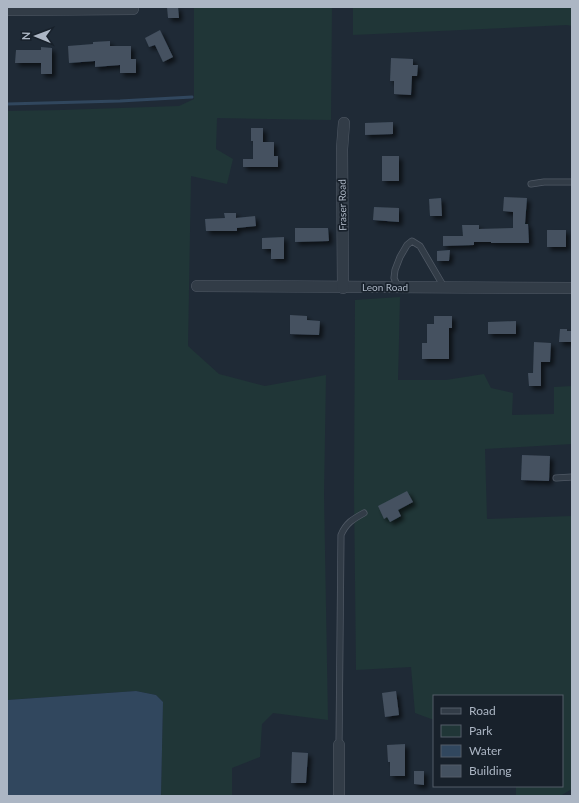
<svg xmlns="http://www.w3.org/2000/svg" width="579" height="803" viewBox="0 0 579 803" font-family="Lato,sans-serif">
	<defs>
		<filter id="shadow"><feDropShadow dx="3.5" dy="3.5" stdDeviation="2" flood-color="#0009"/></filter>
	</defs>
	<rect width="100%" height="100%" fill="#1f2a36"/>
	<g fill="#203637">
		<path d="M 194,7 L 332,7 L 331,120 L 217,118 L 216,149 L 233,159 L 227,184 L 191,176 L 188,346 L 219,374 L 265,386 L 326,375 L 324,494 L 328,720 L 273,713 L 262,724 L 260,757 L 232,768 L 232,796 L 161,796 L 163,702 L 156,695 L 136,691 L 7,700 L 7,111 L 62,110 L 179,106 L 194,99 Z"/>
		<path d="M 353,7 L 572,7 L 572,26 L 567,25 L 353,35 Z"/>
		<path d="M 400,297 L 398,380 L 446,380 L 484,374 L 491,388 L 513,393 L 512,415 L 554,414 L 554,387 L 572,386 L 572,444 L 485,449 L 487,519 L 572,516 L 572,789 L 560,796 L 516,796 L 516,786 L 562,786 L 562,696 L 434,696 L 434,720 L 415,713 L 411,667 L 356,670 L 354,491 L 355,300 Z"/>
	</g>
	<path fill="#31475e" d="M 136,691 L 156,695 L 163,702 L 161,796 L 7,796 L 7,700 Z"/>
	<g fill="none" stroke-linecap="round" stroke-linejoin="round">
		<path stroke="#31475e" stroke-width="3" d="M 7,104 L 120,101 L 192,97"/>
	</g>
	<g fill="#445160" filter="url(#shadow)">
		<path d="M 167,7 L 178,7 L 179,18 L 168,18 Z"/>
		<path d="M 160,30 L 173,57 L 163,62 L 155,45 L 149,47 L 145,38 Z"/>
		<path d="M 110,41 L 110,46 L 131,46 L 131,59 L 136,59 L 136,73 L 120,73 L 120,65 L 95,67 L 95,61 L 69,63 L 68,46 L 93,44 L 93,42 Z"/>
		<path d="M 41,47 L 52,48 L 52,74 L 41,74 L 41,63 L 15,63 L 16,50 L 41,50 Z"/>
		<path d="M 391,58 L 413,59 L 413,65 L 418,65 L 417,76 L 412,76 L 411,95 L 394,94 L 394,81 L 390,81 Z"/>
		<path d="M 393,122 L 393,134 L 365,135 L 365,123 Z"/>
		<path d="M 251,128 L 263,128 L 263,142 L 274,142 L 274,156 L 278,156 L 278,167 L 243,167 L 243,159 L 253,159 L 253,141 L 251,141 Z"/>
		<rect x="382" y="156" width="17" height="25"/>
		<path d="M 504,197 L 527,198 L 525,224 L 528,224 L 529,243 L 491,243 L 491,242 L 474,242 L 474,245 L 443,246 L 443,236 L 463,236 L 462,225 L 479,225 L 479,229 L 513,228 L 513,212 L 503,211 Z"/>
		<path d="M 441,198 L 442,216 L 430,216 L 429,199 Z"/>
		<path d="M 374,207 L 399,208 L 399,222 L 373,220 Z"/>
		<path d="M 224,213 L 236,213 L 236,218 L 255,216 L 256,226 L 237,228 L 237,231 L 206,231 L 205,219 L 225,218 Z"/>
		<path d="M 295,228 L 328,228 L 329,241 L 295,242 Z"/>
		<rect x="547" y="230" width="19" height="17"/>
		<path d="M 284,237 L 284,259 L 271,259 L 271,249 L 262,249 L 262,238 Z"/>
		<path d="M 450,250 L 449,261 L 437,261 L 437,251 Z"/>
		<path d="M 290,315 L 307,316 L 307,320 L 320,321 L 319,335 L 290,334 Z"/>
		<path d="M 434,316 L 452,316 L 452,328 L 449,328 L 449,359 L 422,359 L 422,343 L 427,343 L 427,324 L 434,324 Z"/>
		<path d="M 516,321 L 516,334 L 488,334 L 488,322 Z"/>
		<path d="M 560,329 L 567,329 L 567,331 L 571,331 L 571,342 L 559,342 Z"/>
		<path d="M 534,342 L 551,343 L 550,362 L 541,362 L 541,386 L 529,386 L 528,373 L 533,373 Z"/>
		<path d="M 522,455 L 550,456 L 549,481 L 521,480 Z"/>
		<path d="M 407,491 L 413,502 L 398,510 L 401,516 L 390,522 L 387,517 L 384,519 L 378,506 Z"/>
		<path d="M 396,691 L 399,715 L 385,717 L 382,693 Z"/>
		<path d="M 405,744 L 405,776 L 390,776 L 390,762 L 388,762 L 387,745 Z"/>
		<path d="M 292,752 L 308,753 L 306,783 L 291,783 Z"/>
		<path d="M 414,771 L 424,771 L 424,785 L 414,784 Z"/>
	</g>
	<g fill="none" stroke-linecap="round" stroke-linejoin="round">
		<defs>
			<g id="lane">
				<path d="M 531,184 L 544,182 L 572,182"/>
				<path d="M 398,287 L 394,278 L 395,270 L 400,257 L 407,245 L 412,241 L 420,246 L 444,287"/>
				<path d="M 556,478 L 572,477"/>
				<path d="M 339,745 L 341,535 C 346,523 353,519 364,513"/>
			</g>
			<g id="street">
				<path d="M 7,10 L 133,9"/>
				<path d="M 197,286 L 572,288"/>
				<path d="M 343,288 L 342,149 L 344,123"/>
				<path d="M 339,745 L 339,796"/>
			</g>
		</defs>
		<use href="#lane" stroke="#505965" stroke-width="7"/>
		<use href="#street" stroke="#505965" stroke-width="12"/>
		<use href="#lane" stroke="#323c47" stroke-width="5.5"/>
		<use href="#street" stroke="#323c47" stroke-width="11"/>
	</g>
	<g text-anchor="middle" stroke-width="3.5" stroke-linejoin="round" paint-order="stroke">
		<g font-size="10" fill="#acb6c4" stroke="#18212b">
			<text transform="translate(342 205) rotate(-91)" y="4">Fraser Road</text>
			<text x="385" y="291">Leon Road</text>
		</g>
	</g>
	<rect width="579" height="803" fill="none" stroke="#acb6c4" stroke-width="16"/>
	<rect x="433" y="695" width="130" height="92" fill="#18212b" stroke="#535d68"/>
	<rect x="441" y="708" width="20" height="6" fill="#323c47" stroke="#535d68"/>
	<text x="469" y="715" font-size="12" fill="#acb6c4">Road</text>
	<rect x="441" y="725" width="20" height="12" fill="#203637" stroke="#535d68"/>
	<text x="469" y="735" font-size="12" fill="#acb6c4">Park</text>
	<rect x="441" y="745" width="20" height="12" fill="#31475e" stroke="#535d68"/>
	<text x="469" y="755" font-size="12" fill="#acb6c4">Water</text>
	<rect x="441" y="765" width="20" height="12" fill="#445160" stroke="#535d68"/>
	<text x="469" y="775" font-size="12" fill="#acb6c4">Building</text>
	<g transform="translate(36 36) rotate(271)" stroke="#18212b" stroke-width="3" paint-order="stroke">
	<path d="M0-3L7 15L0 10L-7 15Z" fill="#acb6c4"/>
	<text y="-6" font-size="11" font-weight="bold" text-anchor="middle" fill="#acb6c4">N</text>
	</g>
</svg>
